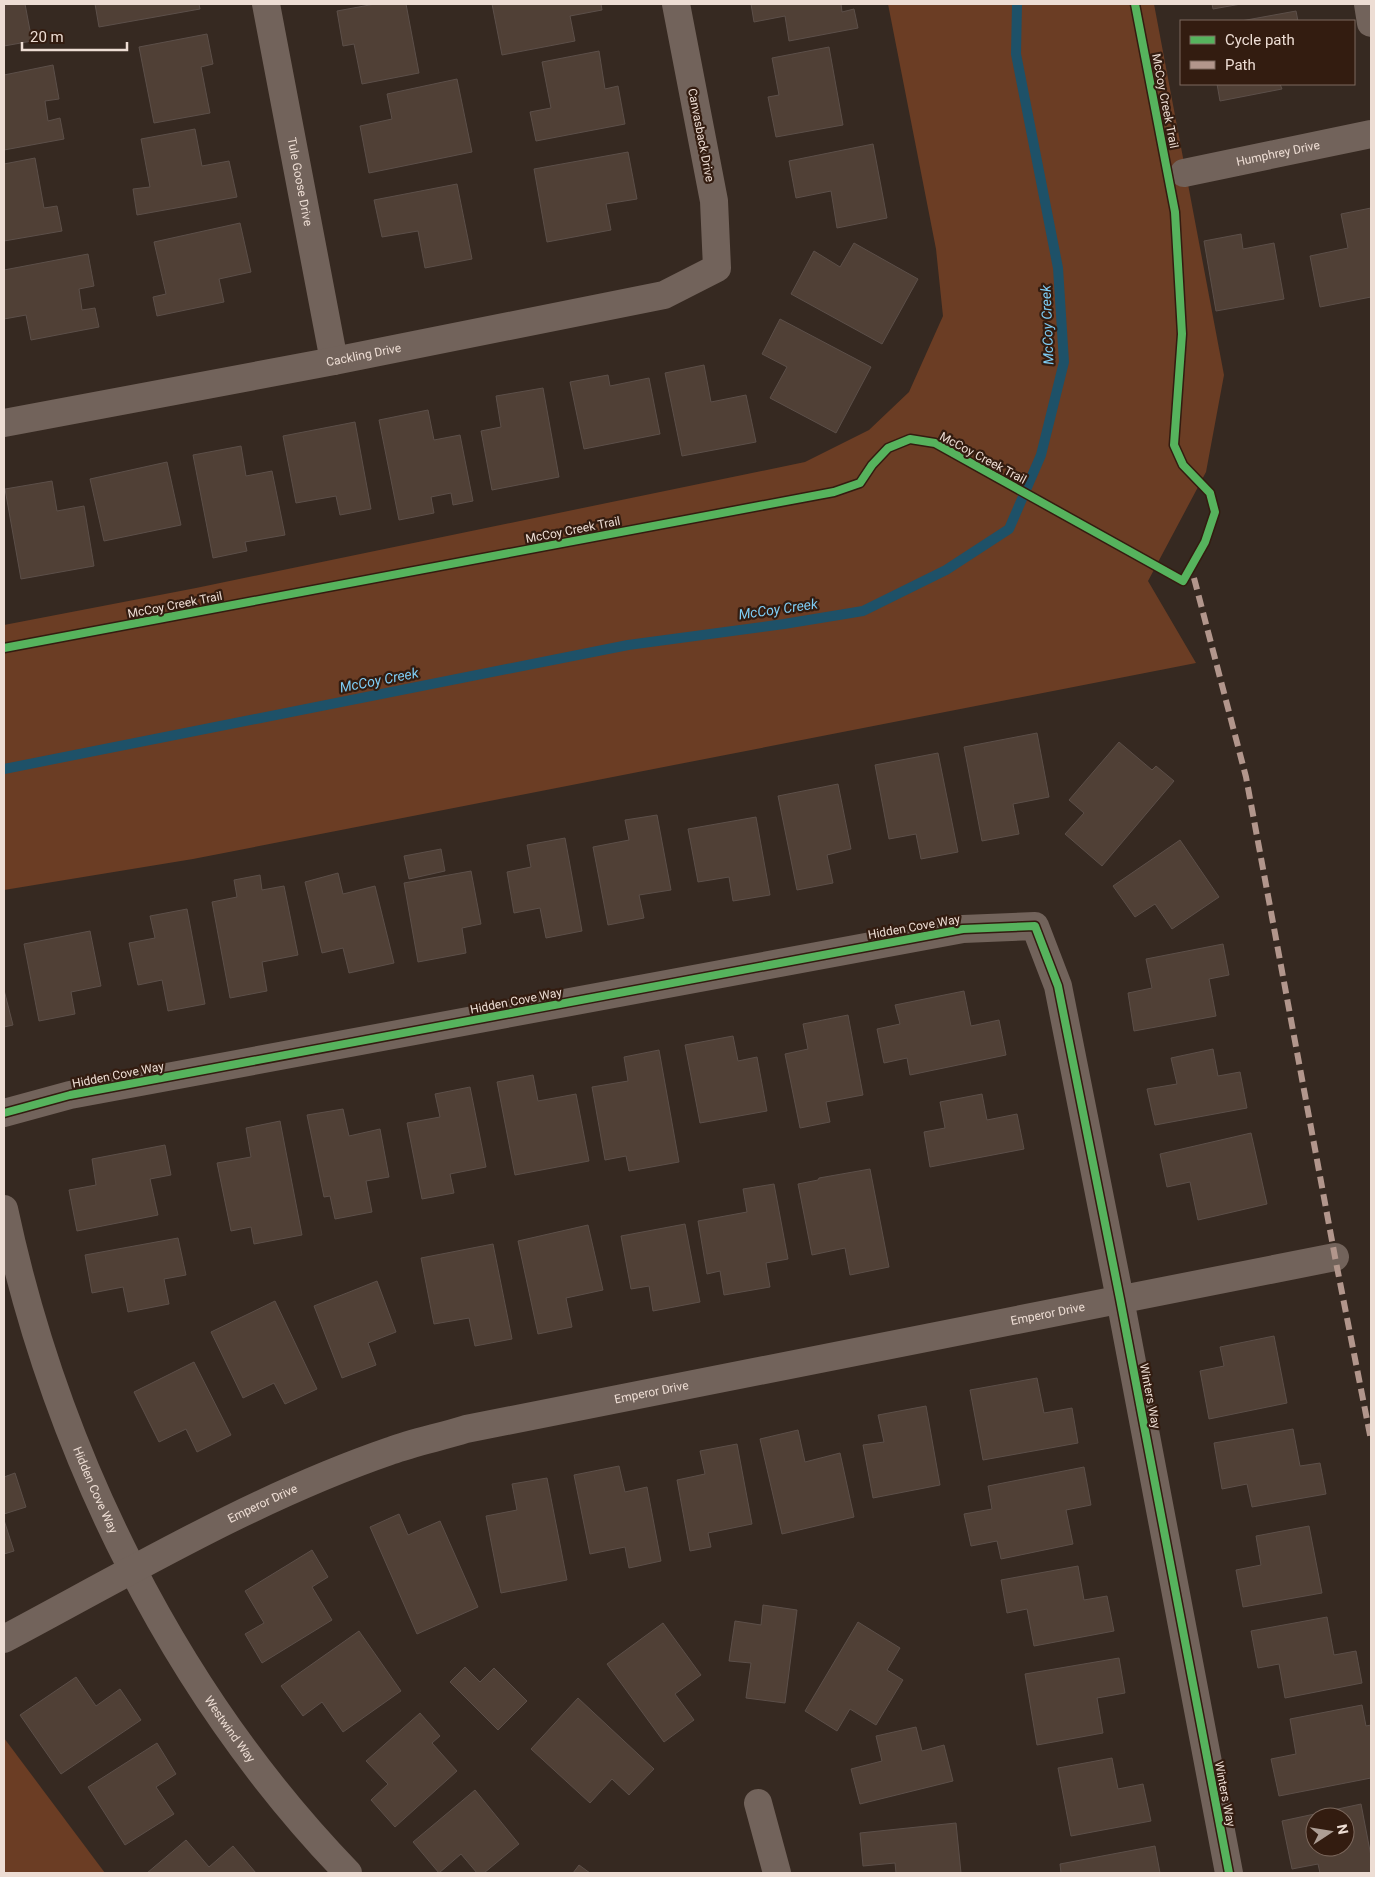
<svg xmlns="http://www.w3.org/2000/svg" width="1375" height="1877" viewBox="0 0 1375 1877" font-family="Roboto,sans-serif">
	<rect width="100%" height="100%" fill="#362921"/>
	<g fill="#6b3d24">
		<path d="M 888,4 L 1154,4 L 1224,375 L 1206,472 L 1148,581 L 1196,663 L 193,859 L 4,890 L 4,625 L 196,588 L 805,462 L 869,430 L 909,392 L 943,316 L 936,249 Z"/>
		<path d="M 4,1738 L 105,1873 L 4,1873 Z"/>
	</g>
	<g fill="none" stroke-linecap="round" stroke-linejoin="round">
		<path stroke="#1e5168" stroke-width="10" d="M 4,769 L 628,645 L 784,624 L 863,611 L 946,570 L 1009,529 L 1041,455 L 1064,362 L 1058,268 L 1016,54 L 1017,4"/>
	</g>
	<g fill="#504036" stroke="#5c4f49" fill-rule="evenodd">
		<path d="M 4,4 L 25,4 L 32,41 L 4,46 Z"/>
		<path d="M 95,4 L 199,4 L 200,9 L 99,27 Z"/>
		<path d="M 375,4 L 406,4 L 419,73 L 362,84 L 354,44 L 343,46 L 337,11 Z"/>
		<path d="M 492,4 L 601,4 L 602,10 L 570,16 L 575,41 L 502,55 Z"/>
		<path d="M 751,4 L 841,4 L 842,12 L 854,9 L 858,28 L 789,41 L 785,16 L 754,22 Z"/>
		<path d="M 1212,4 L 1241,4 L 1213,9 Z"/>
		<path d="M 1296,11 L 1298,21 L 1241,21 Z"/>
		<path d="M 207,34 L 213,64 L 201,67 L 210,113 L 154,123 L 139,47 Z"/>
		<path d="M 829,47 L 843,125 L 776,137 L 768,97 L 779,95 L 772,58 Z"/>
		<path d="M 599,51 L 605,89 L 618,86 L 625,124 L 536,141 L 530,112 L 551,108 L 542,62 Z"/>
		<path d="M 53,65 L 59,99 L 45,101 L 48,121 L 60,118 L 64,139 L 4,150 L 4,75 Z"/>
		<path d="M 457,79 L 472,152 L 369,173 L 360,126 L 392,119 L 387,94 Z"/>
		<path d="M 1217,84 L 1280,84 L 1282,89 L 1220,101 Z"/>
		<path d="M 195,129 L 202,166 L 229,161 L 237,197 L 137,215 L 133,189 L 150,187 L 141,139 Z"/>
		<path d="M 873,144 L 887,218 L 837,228 L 831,191 L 796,198 L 789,161 Z"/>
		<path d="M 628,152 L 637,199 L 606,204 L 611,230 L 547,242 L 534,169 Z"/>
		<path d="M 35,158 L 44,208 L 57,206 L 62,231 L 4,241 L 4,164 Z"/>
		<path d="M 457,184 L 472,259 L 425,268 L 418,231 L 382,237 L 374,200 Z"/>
		<path d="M 1371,208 L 1371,297 L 1320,307 L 1310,256 L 1348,248 L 1341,214 Z"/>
		<path d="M 240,223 L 251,272 L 219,279 L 224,302 L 157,316 L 153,297 L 166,294 L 154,242 Z"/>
		<path d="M 1241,234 L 1243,249 L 1274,243 L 1284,299 L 1216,311 L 1204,241 Z"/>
		<path d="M 854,243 L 918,279 L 882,344 L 791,294 L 814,251 L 840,267 Z"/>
		<path d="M 88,254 L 94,286 L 79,289 L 82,310 L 95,308 L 99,327 L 31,340 L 26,315 L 4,319 L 4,270 Z"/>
		<path d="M 780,319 L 871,367 L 836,433 L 770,398 L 787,367 L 762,354 Z"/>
		<path d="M 704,365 L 711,402 L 746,395 L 756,442 L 682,456 L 665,373 Z"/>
		<path d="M 608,375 L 610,386 L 649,378 L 660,434 L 584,449 L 570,382 Z"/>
		<path d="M 543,388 L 559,477 L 492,490 L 481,431 L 501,427 L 496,396 Z"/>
		<path d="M 428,410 L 434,440 L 460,435 L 473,501 L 453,505 L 451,493 L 431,497 L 434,513 L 399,520 L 379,420 Z"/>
		<path d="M 355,422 L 371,509 L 340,515 L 336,496 L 296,503 L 283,436 Z"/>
		<path d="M 241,446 L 246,476 L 272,471 L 285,535 L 245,542 L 247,551 L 213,558 L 193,455 Z"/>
		<path d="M 167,462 L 181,525 L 104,541 L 90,479 Z"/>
		<path d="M 52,481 L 57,511 L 84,506 L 94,566 L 21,579 L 5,489 Z"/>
		<path d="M 1037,733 L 1049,797 L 1013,804 L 1019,834 L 982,841 L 964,747 Z"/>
		<path d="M 1119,742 L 1152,770 L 1156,766 L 1174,781 L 1102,866 L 1065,834 L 1084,813 L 1069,800 Z"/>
		<path d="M 938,753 L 958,852 L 921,859 L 916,834 L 889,839 L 875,765 Z"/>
		<path d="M 838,784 L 851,849 L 827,855 L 833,883 L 797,890 L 778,796 Z"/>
		<path d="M 657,815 L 671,890 L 639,895 L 644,918 L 608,925 L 593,847 L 629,840 L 625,820 Z"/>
		<path d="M 756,817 L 770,895 L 733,901 L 729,877 L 698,882 L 688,829 Z"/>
		<path d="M 565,838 L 582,931 L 546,938 L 540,908 L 514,913 L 507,872 L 531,867 L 527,845 Z"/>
		<path d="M 1180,840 L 1219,897 L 1172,929 L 1155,904 L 1135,917 L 1113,886 Z"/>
		<path d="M 441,849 L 445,871 L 409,879 L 404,856 Z"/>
		<path d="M 471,871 L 481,924 L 462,928 L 466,953 L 418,962 L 404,883 Z"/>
		<path d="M 338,873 L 343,894 L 375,886 L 394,963 L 349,973 L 343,948 L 322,953 L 305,882 Z"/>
		<path d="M 260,875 L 262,890 L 284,886 L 298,955 L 262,962 L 267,991 L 230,998 L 212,902 L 237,897 L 234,880 Z"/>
		<path d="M 187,909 L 205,1004 L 168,1011 L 162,980 L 138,985 L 129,943 L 155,938 L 150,916 Z"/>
		<path d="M 90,931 L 101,986 L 71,992 L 75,1014 L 39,1021 L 24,944 Z"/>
		<path d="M 1223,944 L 1229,975 L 1209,979 L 1216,1016 L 1134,1031 L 1128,993 L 1152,988 L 1146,959 Z"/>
		<path d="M 4,990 L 13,1025 L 4,1027 Z"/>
		<path d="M 964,991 L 971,1026 L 999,1020 L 1006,1055 L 910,1075 L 907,1058 L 884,1063 L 877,1029 L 900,1024 L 895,1005 Z"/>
		<path d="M 848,1015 L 863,1095 L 826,1102 L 830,1122 L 800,1128 L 785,1054 L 808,1049 L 803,1024 Z"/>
		<path d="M 733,1036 L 738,1061 L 757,1057 L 767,1111 L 700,1123 L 685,1045 Z"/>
		<path d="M 1213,1049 L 1218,1076 L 1240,1072 L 1247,1108 L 1155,1125 L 1147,1089 L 1177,1084 L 1171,1058 Z"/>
		<path d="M 659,1050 L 679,1162 L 629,1171 L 626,1156 L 605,1160 L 592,1087 L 628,1081 L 624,1057 Z"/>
		<path d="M 533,1075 L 538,1101 L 576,1094 L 589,1161 L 515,1175 L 497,1082 Z"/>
		<path d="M 470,1087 L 486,1167 L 450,1174 L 454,1193 L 422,1199 L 407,1123 L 440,1117 L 435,1094 Z"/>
		<path d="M 982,1094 L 987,1120 L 1017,1114 L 1024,1149 L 930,1167 L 924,1132 L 945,1128 L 940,1102 Z"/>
		<path d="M 343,1109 L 349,1136 L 380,1129 L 389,1177 L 366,1181 L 372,1212 L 335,1219 L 330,1196 L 324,1197 L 307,1115 Z"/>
		<path d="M 280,1121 L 302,1235 L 254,1244 L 251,1227 L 231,1231 L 217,1163 L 251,1157 L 246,1128 Z"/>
		<path d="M 1251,1133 L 1267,1204 L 1198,1220 L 1190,1182 L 1167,1187 L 1160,1154 Z"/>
		<path d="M 165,1145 L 171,1175 L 150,1179 L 158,1215 L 77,1231 L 69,1190 L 96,1185 L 92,1159 Z"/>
		<path d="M 870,1169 L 889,1267 L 850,1275 L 845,1248 L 812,1255 L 798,1184 L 818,1180 L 819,1178 Z"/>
		<path d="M 774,1184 L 788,1259 L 766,1263 L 770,1287 L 724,1295 L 720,1271 L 707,1274 L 698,1221 L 747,1212 L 743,1189 Z"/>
		<path d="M 685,1224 L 700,1302 L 653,1311 L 649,1286 L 631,1289 L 621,1236 Z"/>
		<path d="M 588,1225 L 603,1290 L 566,1298 L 572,1327 L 538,1334 L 518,1241 Z"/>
		<path d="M 178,1238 L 186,1275 L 164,1279 L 169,1304 L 128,1312 L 123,1287 L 92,1293 L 85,1255 Z"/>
		<path d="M 493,1244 L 512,1339 L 475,1346 L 469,1318 L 434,1324 L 421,1258 Z"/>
		<path d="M 377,1281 L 396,1332 L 368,1343 L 376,1365 L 342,1378 L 314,1306 Z"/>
		<path d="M 275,1301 L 317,1389 L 285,1404 L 274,1383 L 243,1398 L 211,1332 Z"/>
		<path d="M 1274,1336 L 1287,1403 L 1209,1419 L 1200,1371 L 1224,1366 L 1220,1347 Z"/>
		<path d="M 194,1362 L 231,1435 L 197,1452 L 186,1429 L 159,1442 L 134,1392 Z"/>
		<path d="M 1037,1378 L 1044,1413 L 1072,1408 L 1078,1443 L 983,1460 L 970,1390 Z"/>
		<path d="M 926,1406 L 940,1485 L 873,1498 L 863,1445 L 884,1442 L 878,1415 Z"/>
		<path d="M 1293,1429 L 1300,1466 L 1320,1463 L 1326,1494 L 1252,1507 L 1247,1484 L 1222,1489 L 1214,1443 Z"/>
		<path d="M 798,1430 L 805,1462 L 840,1453 L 854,1517 L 782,1534 L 760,1439 Z"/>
		<path d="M 737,1444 L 752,1524 L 708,1533 L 711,1547 L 690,1551 L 677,1480 L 705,1474 L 700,1451 Z"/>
		<path d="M 619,1466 L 625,1492 L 647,1487 L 661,1561 L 629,1568 L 625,1547 L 590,1554 L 574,1475 Z"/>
		<path d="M 1084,1467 L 1091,1505 L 1066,1510 L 1073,1544 L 1001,1559 L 997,1541 L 971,1546 L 964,1514 L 992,1509 L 988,1486 Z"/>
		<path d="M 15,1473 L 26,1507 L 4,1514 L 4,1477 Z"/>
		<path d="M 547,1478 L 567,1580 L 501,1593 L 486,1516 L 517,1510 L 512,1484 Z"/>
		<path d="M 399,1514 L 408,1535 L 440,1521 L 478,1607 L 417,1634 L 370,1527 Z"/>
		<path d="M 4,1520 L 14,1551 L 4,1554 Z"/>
		<path d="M 1309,1526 L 1322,1593 L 1243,1607 L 1236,1570 L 1261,1565 L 1256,1536 Z"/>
		<path d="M 312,1550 L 328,1577 L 312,1587 L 332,1620 L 262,1663 L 245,1634 L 264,1623 L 245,1591 Z"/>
		<path d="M 1078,1566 L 1084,1600 L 1107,1596 L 1114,1631 L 1034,1646 L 1027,1609 L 1007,1613 L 1001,1580 Z"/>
		<path d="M 763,1605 L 797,1610 L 785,1703 L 746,1698 L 751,1663 L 729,1661 L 735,1621 L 761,1625 Z"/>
		<path d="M 1327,1617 L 1334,1655 L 1356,1651 L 1362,1683 L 1285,1698 L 1279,1664 L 1258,1668 L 1251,1631 Z"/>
		<path d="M 858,1622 L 900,1648 L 887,1670 L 903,1680 L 876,1725 L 850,1709 L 837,1731 L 805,1711 Z"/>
		<path d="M 663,1623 L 701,1675 L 675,1694 L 694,1720 L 664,1742 L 607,1664 Z"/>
		<path d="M 359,1631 L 401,1691 L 343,1732 L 322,1702 L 303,1716 L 281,1686 Z"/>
		<path d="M 1119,1658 L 1125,1693 L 1097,1698 L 1103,1733 L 1037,1745 L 1025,1674 Z"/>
		<path d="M 465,1667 L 480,1682 L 494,1668 L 527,1701 L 498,1730 L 450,1682 Z"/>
		<path d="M 76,1677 L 96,1706 L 120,1689 L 141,1720 L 61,1774 L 20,1715 Z"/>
		<path d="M 578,1698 L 654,1769 L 629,1795 L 612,1779 L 590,1803 L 531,1749 Z"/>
		<path d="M 1362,1705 L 1366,1726 L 1371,1725 L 1371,1778 L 1279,1796 L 1271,1759 L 1296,1754 L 1290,1719 Z"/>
		<path d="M 420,1713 L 440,1736 L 432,1743 L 457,1771 L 395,1827 L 371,1800 L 388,1784 L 366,1761 Z"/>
		<path d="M 916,1727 L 922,1751 L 944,1745 L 953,1781 L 860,1804 L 851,1769 L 882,1761 L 876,1736 Z"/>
		<path d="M 157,1743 L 176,1774 L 156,1787 L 174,1814 L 125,1845 L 88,1787 Z"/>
		<path d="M 1112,1758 L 1118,1789 L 1143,1784 L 1151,1821 L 1071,1836 L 1058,1768 Z"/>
		<path d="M 475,1790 L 519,1844 L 484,1873 L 477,1873 L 461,1854 L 439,1873 L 413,1842 Z"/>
		<path d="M 1361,1804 L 1371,1856 L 1371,1873 L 1320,1873 L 1318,1864 L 1292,1869 L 1282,1821 ZM 1315,1817 L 1345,1817 L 1345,1847 L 1315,1847 Z"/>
		<path d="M 956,1823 L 961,1873 L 896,1873 L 895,1863 L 863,1866 L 860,1833 Z"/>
		<path d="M 186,1840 L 209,1867 L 233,1846 L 256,1873 L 147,1873 Z"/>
		<path d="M 1155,1846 L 1160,1873 L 1061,1873 L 1060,1864 Z"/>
		<path d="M 579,1865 L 590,1873 L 573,1873 Z"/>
	</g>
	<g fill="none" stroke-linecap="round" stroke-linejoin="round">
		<g stroke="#72635b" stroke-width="28">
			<path id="s1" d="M 266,4 L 334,361"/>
			<path d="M 1368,4 L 1371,23"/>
			<path id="s2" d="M 1184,173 L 1371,134"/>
			<path id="s3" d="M 4,423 L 334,361 L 664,295 L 717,268 L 714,201 L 676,4"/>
			<path d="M 4,1113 L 70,1095 L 963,929 L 1035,926 L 1058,986 L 1120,1299 L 1229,1873"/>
			<path id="s4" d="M 4,1209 C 56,1453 174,1693 348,1873"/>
			<path id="s5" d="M 4,1639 C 128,1573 256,1497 390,1451 C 414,1442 441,1437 466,1429 L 1335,1257"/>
			<path d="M 758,1803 L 777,1873"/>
		</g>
		<path stroke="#b2968c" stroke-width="6" stroke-dasharray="12 6" stroke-linecap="butt" d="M 1194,578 L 1246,777 L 1335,1257 L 1371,1440"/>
		<defs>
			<g id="cycleway">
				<path d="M 4,648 L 834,492 L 860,483 L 872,465 L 888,448 L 910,439 L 935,443 L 1183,581 L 1205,542 L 1215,512 L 1210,493 L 1183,465 L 1174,445 L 1182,334 L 1175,212 L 1135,4"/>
				<path d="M 4,1113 L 70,1095 L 963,929 L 1035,926 L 1058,986 L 1120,1299 L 1229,1873"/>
			</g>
		</defs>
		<use href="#cycleway" stroke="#331c10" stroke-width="11"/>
		<use href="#cycleway" stroke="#56b35d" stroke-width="8"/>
	</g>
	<g text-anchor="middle" stroke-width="4.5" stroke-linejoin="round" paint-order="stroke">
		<g font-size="12" fill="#edddd4" stroke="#331c10">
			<text transform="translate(1165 101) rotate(79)" y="4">McCoy Creek Trail</text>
			<text transform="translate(701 135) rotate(79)" y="4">Canvasback Drive</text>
			<text dy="4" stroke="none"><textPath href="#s2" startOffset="96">Humphrey Drive</textPath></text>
			<text dy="4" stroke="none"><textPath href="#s1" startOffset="181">Tule Goose Drive</textPath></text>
			<text dy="4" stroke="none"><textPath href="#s3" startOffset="366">Cackling Drive</textPath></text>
			<text transform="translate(983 458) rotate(28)" y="4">McCoy Creek Trail</text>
			<text transform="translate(573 530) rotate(-11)" y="4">McCoy Creek Trail</text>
			<text transform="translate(175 605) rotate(-11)" y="4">McCoy Creek Trail</text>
			<text transform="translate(914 927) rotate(-10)" y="4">Hidden Cove Way</text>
			<text transform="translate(516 1001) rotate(-11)" y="4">Hidden Cove Way</text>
			<text transform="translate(118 1075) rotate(-11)" y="4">Hidden Cove Way</text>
			<text dy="4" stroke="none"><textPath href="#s5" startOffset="1102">Emperor Drive</textPath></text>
			<text dy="4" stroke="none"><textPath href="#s5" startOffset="698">Emperor Drive</textPath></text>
			<text transform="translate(1150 1396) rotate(79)" y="4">Winters Way</text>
			<text dy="4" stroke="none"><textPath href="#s4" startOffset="296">Hidden Cove Way</textPath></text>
			<text dy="4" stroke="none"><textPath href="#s5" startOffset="292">Emperor Drive</textPath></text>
			<text dy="4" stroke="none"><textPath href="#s4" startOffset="571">Westwind Way</textPath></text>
			<text transform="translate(1225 1794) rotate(79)" y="4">Winters Way</text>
		</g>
		<g font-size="14" font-style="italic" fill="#7ecdf5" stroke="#331c10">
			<text transform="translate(1047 325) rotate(-92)" y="5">McCoy Creek</text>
			<text transform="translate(778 609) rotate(-8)" y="5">McCoy Creek</text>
			<text transform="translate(379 680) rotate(-11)" y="5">McCoy Creek</text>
		</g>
	</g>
	<rect width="1375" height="1877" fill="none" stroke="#edddd4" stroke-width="10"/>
	<rect x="1180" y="20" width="175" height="65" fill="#331c10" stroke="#7d695e"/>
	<rect x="1190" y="36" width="25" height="8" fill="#56b35d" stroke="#7d695e"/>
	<text x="1225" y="45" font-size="15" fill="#edddd4">Cycle path</text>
	<rect x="1190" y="61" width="25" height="8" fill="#b2968c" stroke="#7d695e"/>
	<text x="1225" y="70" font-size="15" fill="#edddd4">Path</text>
	<g transform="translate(1330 1832) rotate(78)"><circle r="24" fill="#331c10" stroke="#7d695e"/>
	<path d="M0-4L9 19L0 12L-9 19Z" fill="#ad9e95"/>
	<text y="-8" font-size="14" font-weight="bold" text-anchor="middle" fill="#edddd4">N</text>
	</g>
	<path d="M22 42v8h105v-8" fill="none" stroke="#edddd4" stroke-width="2.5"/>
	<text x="30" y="42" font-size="15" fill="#edddd4" stroke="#331c10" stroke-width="4" paint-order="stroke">20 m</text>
</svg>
